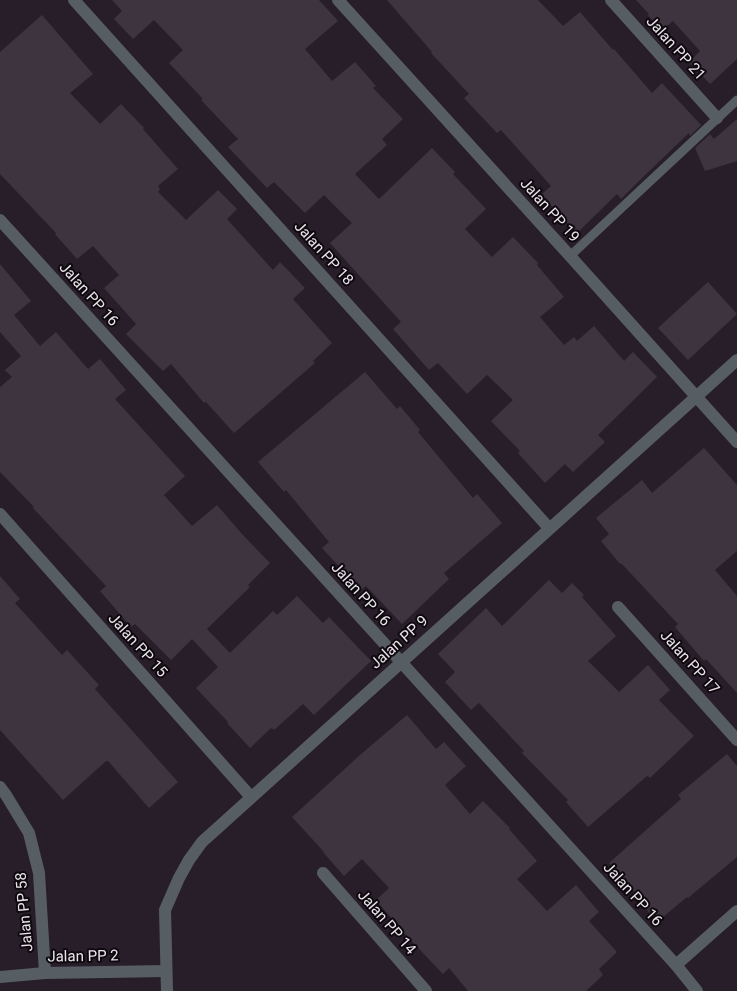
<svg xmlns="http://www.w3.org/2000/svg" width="737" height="991" viewBox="0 0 737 991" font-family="Roboto,sans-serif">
	<rect width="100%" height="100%" fill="#271e29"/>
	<g fill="#3e3440">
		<path d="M 112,0 L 319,0 L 338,21 L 305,49 L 332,81 L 355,62 L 376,86 L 373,88 L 403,119 L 382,139 L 387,145 L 355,174 L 379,199 L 432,148 L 455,172 L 453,174 L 486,209 L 465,229 L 492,257 L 513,237 L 538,263 L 537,265 L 564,297 L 540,317 L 564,345 L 574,337 L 577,341 L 594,326 L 624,361 L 633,352 L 657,377 L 598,435 L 605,442 L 573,472 L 565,464 L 545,483 L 518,453 L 520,451 L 491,421 L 513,400 L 487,375 L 467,394 L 438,363 L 429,370 L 393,329 L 401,322 L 330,243 L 352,223 L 324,195 L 305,213 L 274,182 L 267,188 L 228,147 L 238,139 L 201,100 L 203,99 L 169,63 L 183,50 L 154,20 L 133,39 L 114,19 L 122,11 Z"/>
		<path d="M 387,0 L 538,0 L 563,26 L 580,12 L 613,50 L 614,49 L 652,93 L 662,83 L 701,125 L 690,136 L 689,133 L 642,178 L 621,199 L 617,194 L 577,233 L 541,195 L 551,186 L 501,130 L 497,133 L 464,98 L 469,94 L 431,53 L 432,52 Z"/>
		<path d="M 636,0 L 737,0 L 737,59 L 710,84 L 689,62 L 700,51 L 673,21 L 661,31 L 648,15 L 649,14 Z"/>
		<path d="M 42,15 L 93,74 L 70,93 L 100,124 L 121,104 L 144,128 L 143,129 L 178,169 L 158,186 L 160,189 L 158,192 L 186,220 L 218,190 L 237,209 L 227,219 L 273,270 L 280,262 L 305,288 L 293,299 L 332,343 L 313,361 L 315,363 L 234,433 L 206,402 L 204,403 L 171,364 L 163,371 L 126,334 L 136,324 L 104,288 L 119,275 L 93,246 L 77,259 L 55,234 L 56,233 L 0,174 L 0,52 Z"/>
		<path d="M 737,119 L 737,161 L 705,171 L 695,148 L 710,134 L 714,139 Z"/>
		<path d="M 0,264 L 31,301 L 14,315 L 40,346 L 56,332 L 88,369 L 100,359 L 126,390 L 115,399 L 185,476 L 164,495 L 192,526 L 217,505 L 242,534 L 270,563 L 248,585 L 250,587 L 207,629 L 230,653 L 273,611 L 277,615 L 297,596 L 323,623 L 329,617 L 371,661 L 314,715 L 303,704 L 274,730 L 271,728 L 250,748 L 227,723 L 228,722 L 196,688 L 218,667 L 194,641 L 192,639 L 171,660 L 135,624 L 131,627 L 100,591 L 106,586 L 33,508 L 34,507 L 0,472 L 0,387 L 12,377 L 5,370 L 21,356 L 0,332 Z"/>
		<path d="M 708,282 L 737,314 L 688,360 L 658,328 Z"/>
		<path d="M 365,372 L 397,409 L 400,406 L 420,430 L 418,432 L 473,498 L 477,494 L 502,523 L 444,573 L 449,579 L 402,624 L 366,586 L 361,590 L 322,548 L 329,542 L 286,490 L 284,492 L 258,462 Z"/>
		<path d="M 704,448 L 737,485 L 737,551 L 715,570 L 737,596 L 737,693 L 706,659 L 704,661 L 675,627 L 678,624 L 621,563 L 620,564 L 601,541 L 609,534 L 596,518 L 642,480 L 652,493 Z"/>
		<path d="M 0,576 L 20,599 L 15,603 L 62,655 L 67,650 L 99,685 L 95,689 L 178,782 L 149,808 L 108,761 L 106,761 L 63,800 L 0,730 Z"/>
		<path d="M 549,580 L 562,593 L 572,583 L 584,595 L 582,597 L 616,636 L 588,661 L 619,692 L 648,665 L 670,690 L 659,700 L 694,736 L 650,778 L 647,776 L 588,827 L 566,802 L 568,800 L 522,753 L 524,751 L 479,703 L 471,710 L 445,682 L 455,672 L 438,654 L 486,608 L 502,626 Z"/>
		<path d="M 407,715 L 436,749 L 444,742 L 466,766 L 445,785 L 470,814 L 483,801 L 510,828 L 509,829 L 537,861 L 517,879 L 547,911 L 576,885 L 599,912 L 589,921 L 617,952 L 599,969 L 603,975 L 586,991 L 468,991 L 449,968 L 443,974 L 402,931 L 376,900 L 389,888 L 362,859 L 344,876 L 323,852 L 324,852 L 292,817 L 360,755 Z"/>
		<path d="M 727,754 L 737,766 L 737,857 L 688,898 L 687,897 L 657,922 L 638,899 L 639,897 L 609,863 L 681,799 L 678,795 Z"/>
	</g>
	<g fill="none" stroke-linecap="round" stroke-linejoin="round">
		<path stroke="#575e63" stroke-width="9" d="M 570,256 L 737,100"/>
		<g stroke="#575e63" stroke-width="12">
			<path d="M 74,0 L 549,528"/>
			<path d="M 338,0 L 570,256 L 737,442"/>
			<path d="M 611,0 L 717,118"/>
			<path d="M 0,220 L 676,965 L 697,991"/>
			<path d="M 0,514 L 251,797"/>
			<path d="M 618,607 L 737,740"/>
			<path d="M 0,787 L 6,795 L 29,833 L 39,873 L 45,973"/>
			<path d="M 323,873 L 426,991"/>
			<path d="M 676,965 L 737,911"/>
			<path d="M 0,977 L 45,973 L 166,971"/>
			<path d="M 167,991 L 165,910 L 179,878 L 189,860 L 202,842 L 737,360"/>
		</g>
	</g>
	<g text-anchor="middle" stroke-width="4" stroke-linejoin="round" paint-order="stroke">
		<g font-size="15" fill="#ebe4ec" stroke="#0e090e">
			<text transform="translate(676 48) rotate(48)" y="5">Jalan PP 21</text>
			<text transform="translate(550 210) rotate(48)" y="5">Jalan PP 19</text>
			<text transform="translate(324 253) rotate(48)" y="5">Jalan PP 18</text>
			<text transform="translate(89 294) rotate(48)" y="5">Jalan PP 16</text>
			<text transform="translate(361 594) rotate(48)" y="5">Jalan PP 16</text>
			<text transform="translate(399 642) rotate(-42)" y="5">Jalan PP 9</text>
			<text transform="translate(138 645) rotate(48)" y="5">Jalan PP 15</text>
			<text transform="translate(690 662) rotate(48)" y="5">Jalan PP 17</text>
			<text transform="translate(633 894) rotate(48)" y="5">Jalan PP 16</text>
			<text transform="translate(24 912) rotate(-95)" y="5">Jalan PP 58</text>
			<text transform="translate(387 922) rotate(49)" y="5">Jalan PP 14</text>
			<text transform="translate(83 956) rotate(-1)" y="5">Jalan PP 2</text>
		</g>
	</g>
</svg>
